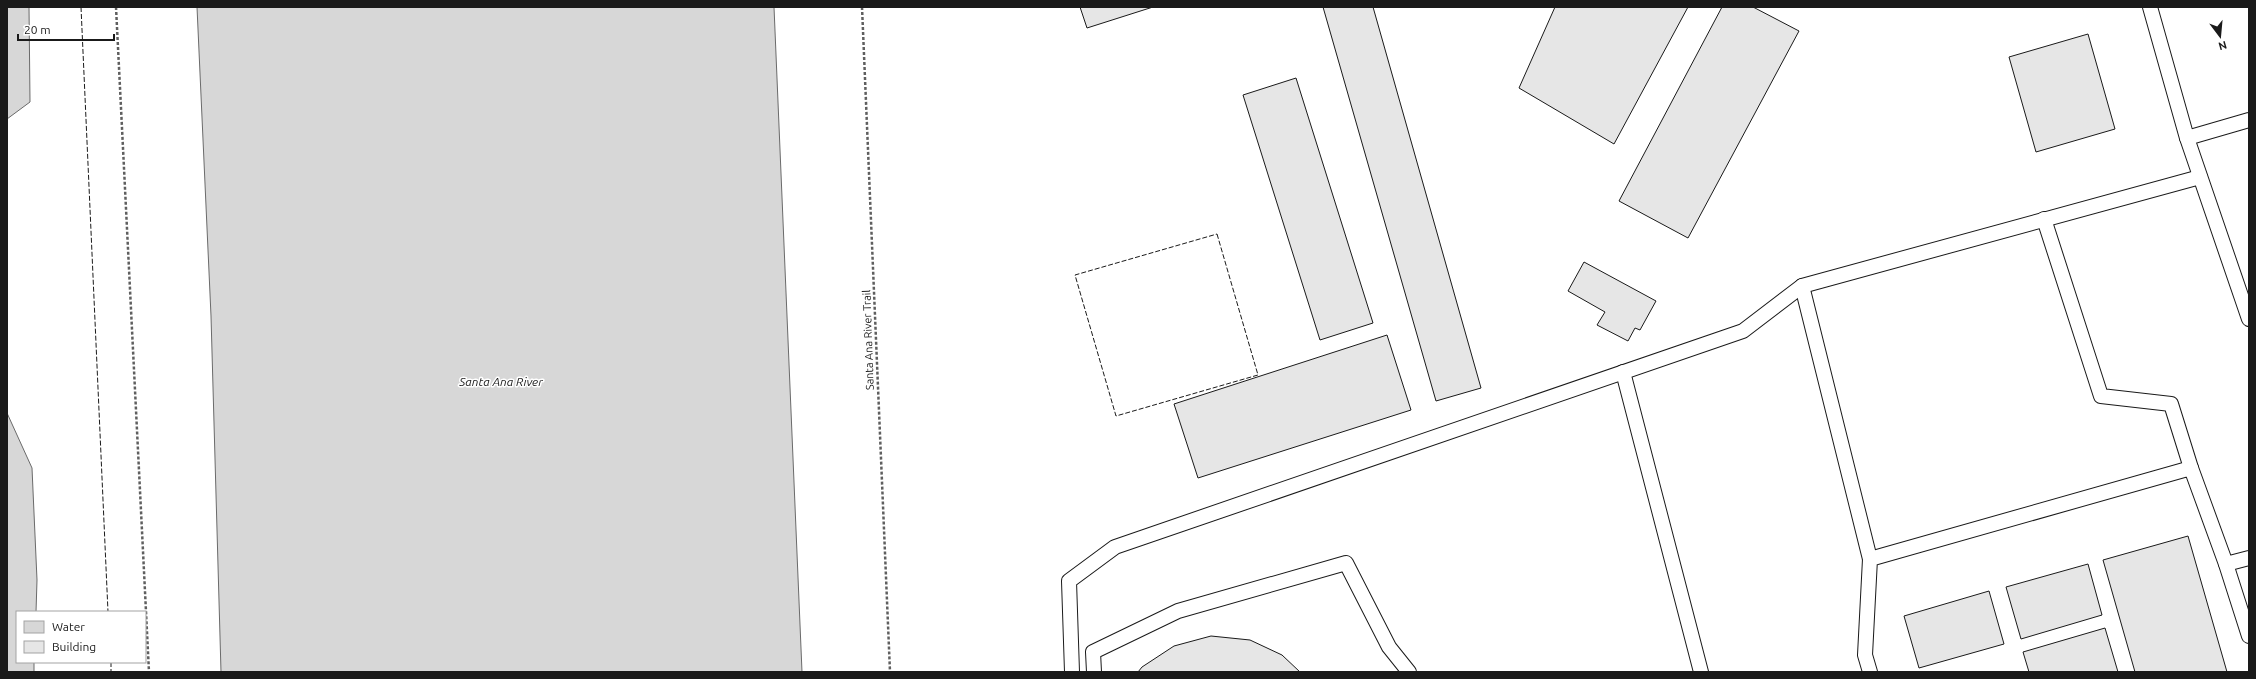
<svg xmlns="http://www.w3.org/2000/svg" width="2256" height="679" viewBox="0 0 2256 679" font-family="Ubuntu,sans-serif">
	<rect width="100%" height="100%" fill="#fff"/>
	<g fill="#d7d7d7" stroke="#6a6a6a">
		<path d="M 7,7 L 29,7 L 30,102 L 7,119 Z"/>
		<path d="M 197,7 L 774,7 L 802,672 L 221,672 L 211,316 Z"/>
		<path d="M 7,413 L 32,468 L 37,580 L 36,612 L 17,612 L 17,662 L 34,662 L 34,672 L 7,672 Z"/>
	</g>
	<g fill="#e6e6e6" stroke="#1a1a1a">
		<path d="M 1080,7 L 1153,7 L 1087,28 Z"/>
		<path d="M 1323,7 L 1373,7 L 1481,388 L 1436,401 Z"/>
		<path d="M 1555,7 L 1688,7 L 1614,144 L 1519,88 Z"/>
		<path d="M 1722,7 L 1753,7 L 1799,31 L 1688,238 L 1619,201 Z"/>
		<path d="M 2088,34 L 2115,129 L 2036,152 L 2009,57 Z"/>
		<path d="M 1296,78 L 1373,323 L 1320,340 L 1243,95 Z"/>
		<path d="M 1584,262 L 1656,301 L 1640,330 L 1635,328 L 1628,341 L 1597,325 L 1605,312 L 1568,291 Z"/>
		<path d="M 1387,335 L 1411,410 L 1198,478 L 1174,404 Z"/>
		<path d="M 2188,536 L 2227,672 L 2135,672 L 2103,560 Z"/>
		<path d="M 2088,564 L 2102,615 L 2021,639 L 2006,587 Z"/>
		<path d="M 1989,591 L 2004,644 L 1919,668 L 1904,616 Z"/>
		<path d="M 2105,628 L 2118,672 L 2029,672 L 2023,652 Z"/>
		<path d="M 1211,636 L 1250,640 L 1282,655 L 1300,672 L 1138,672 L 1142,667 L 1174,646 Z"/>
	</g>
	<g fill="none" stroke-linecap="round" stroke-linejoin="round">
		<defs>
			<g id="lane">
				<path d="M 2150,7 L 2187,138 L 2249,319"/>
				<path d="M 2187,138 L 2249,120"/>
				<path d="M 2044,219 L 2101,396 L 2171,404 L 2191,468"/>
				<path d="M 1623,372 L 1701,672"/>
				<path d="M 1870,559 L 1802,286 L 2200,177"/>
				<path d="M 2226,564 L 2249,558"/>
				<path d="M 1072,672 L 1069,581 L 1115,547 L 1743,331 L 1802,286"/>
				<path d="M 1094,672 L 1093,652 L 1178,611 L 1346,563 L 1389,647 L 1409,672"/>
				<path d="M 1870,672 L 1865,655 L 1870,559 L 2191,468 L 2226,564 L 2249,636"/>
			</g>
		</defs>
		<use href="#lane" stroke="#1a1a1a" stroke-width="16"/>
		<g stroke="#5f5f5f" stroke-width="2.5" stroke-dasharray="3 2" stroke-linecap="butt">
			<path d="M 116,7 L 149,672"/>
			<path d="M 862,7 L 890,672"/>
		</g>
		<use href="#lane" stroke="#fff" stroke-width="14"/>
		<g stroke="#1a1a1a" stroke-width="1" stroke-dasharray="5 2" stroke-linecap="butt">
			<path d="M 81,7 L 108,612"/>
			<path d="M 1217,234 L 1258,375 L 1116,416 L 1075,275 Z"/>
			<path d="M 111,662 L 111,672"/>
		</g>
	</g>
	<g text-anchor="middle" stroke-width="3" stroke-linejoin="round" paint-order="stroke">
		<g font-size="11" fill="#1a1a1a" stroke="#fff">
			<text transform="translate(868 340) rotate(-92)" y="4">Santa Ana River Trail</text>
		</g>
		<g font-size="12" font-style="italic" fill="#1a1a1a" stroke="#fff">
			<text x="501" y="386">Santa Ana River</text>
		</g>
	</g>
	<rect width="2256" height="679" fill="none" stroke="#1a1a1a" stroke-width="16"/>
	<rect x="16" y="611" width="130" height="52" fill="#ffffff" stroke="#a3a3a3"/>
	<rect x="24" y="621" width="20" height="12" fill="#d7d7d7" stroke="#a3a3a3"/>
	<text x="52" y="631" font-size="12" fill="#1a1a1a">Water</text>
	<rect x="24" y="641" width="20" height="12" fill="#e6e6e6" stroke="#a3a3a3"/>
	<text x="52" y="651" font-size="12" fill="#1a1a1a">Building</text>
	<g transform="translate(2220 36) rotate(164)" stroke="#ffffff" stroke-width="3" paint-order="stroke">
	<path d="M0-3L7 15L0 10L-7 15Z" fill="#1a1a1a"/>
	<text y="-6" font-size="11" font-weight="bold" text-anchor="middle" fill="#1a1a1a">N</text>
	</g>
	<path d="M18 34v6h96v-6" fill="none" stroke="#1a1a1a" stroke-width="2"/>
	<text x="24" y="34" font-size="12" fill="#1a1a1a" stroke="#ffffff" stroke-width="3" paint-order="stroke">20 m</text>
</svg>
